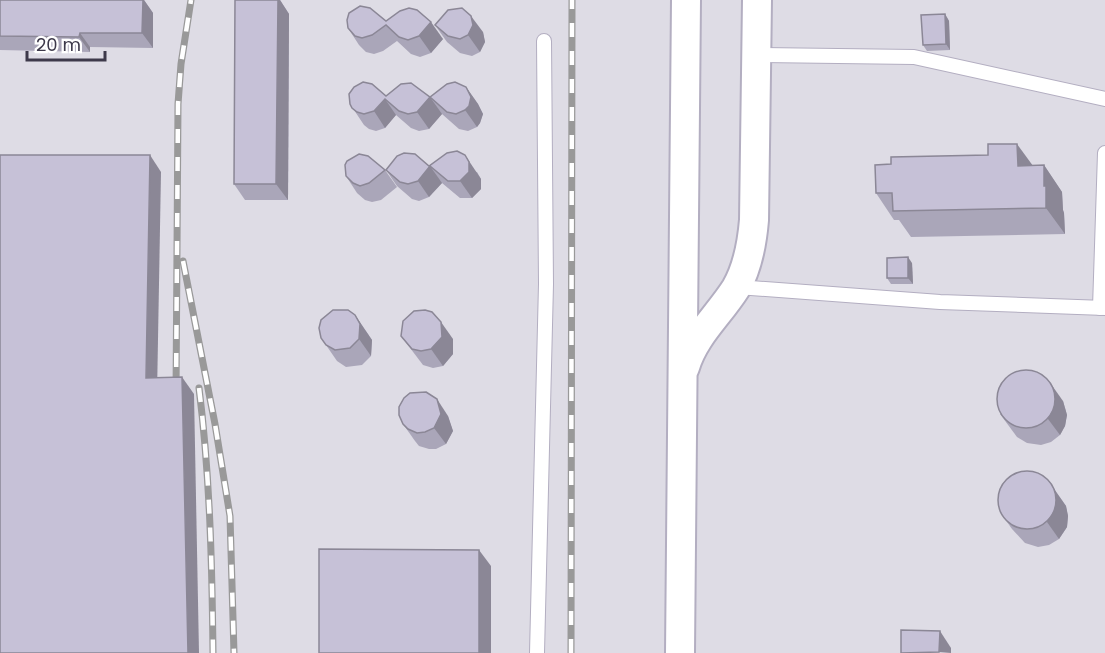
<svg xmlns="http://www.w3.org/2000/svg" width="1105" height="653" viewBox="0 0 1105 653" font-family="Poppins,sans-serif">
	<rect width="100%" height="100%" fill="#eeebf5"/>
	<rect fill="#dedce5" x="0" y="0" width="1105" height="653"/>
	<g fill="none" stroke-linecap="round" stroke-linejoin="round">
		<defs>
			<g id="service">
				<path d="M 756,55 L 914,57 L 1105,99"/>
				<path d="M 737,287 L 940,302 L 1105,308"/>
				<path d="M 1100,308 L 1105,153"/>
				<path d="M 537,653 L 546,284 L 544,41"/>
			</g>
			<g id="minor">
				<path d="M 685,367 C 694,336 719,315 736,288 C 748,267 752,244 754,220 L 757,0"/>
				<path d="M 680,653 L 686,0"/>
			</g>
		</defs>
		<use href="#service" stroke="#b3aec1" stroke-width="16"/>
		<use href="#minor" stroke="#b3aec1" stroke-width="32"/>
		<use href="#service" stroke="#fff" stroke-width="14"/>
		<use href="#minor" stroke="#fff" stroke-width="28"/>
		<defs>
			<g id="rail">
				<path d="M 183,261 L 215,424 L 230,516 L 234,653"/>
				<path d="M 199,388 C 210,476 212,564 213,653"/>
				<path d="M 176,395 L 178,104 L 181,64 L 191,0"/>
				<path d="M 571,653 L 572,0"/>
			</g>
		</defs>
		<use href="#rail" stroke="#999" stroke-width="7"/>
		<use href="#rail" stroke="#fff" stroke-width="4.5" stroke-dasharray="14" stroke-linecap="butt"/>
	</g>
	<g fill="#aaa6b9">
		<path d="M 0,0 L 144,0 L 153,13 L 153,48 L 90,47 L 90,52 L 0,50 Z"/>
		<path d="M 235,0 L 280,0 L 289,14 L 288,200 L 245,200 L 234,184 Z"/>
		<path d="M 945,14 L 949,21 L 950,50 L 927,51 L 923,45 Z"/>
		<path d="M 386,21 L 443,39 L 431,53 L 420,57 L 411,54 L 397,41 L 383,51 L 374,54 L 366,52 L 359,45 L 348,28 Z"/>
		<path d="M 435,25 L 483,32 L 485,42 L 480,52 L 472,56 L 460,53 L 447,42 Z"/>
		<path d="M 466,87 L 478,104 L 483,114 L 480,123 L 477,127 L 468,131 L 459,129 L 442,114 L 429,129 L 419,131 L 411,128 L 396,115 L 385,128 L 376,131 L 369,129 L 364,125 L 350,104 L 386,96 L 430,97 Z"/>
		<path d="M 1032,165 L 1044,165 L 1062,192 L 1063,210 L 1064,213 L 1065,234 L 911,237 L 899,220 L 894,220 L 876,193 Z"/>
		<path d="M 429,166 L 477,172 L 481,179 L 481,189 L 472,198 L 460,198 L 442,183 L 429,197 L 419,201 L 412,199 L 397,186 L 386,170 Z"/>
		<path d="M 385,170 L 397,187 L 381,200 L 372,202 L 365,200 L 357,193 L 346,176 Z"/>
		<path d="M 912,263 L 913,284 L 891,284 L 887,278 Z"/>
		<path d="M 355,315 L 372,340 L 371,356 L 362,365 L 346,367 L 337,361 L 326,345 Z"/>
		<path d="M 401,336 L 453,339 L 453,354 L 443,366 L 433,368 L 423,365 Z"/>
		<path d="M 1063,401 L 1067,415 L 1065,426 L 1060,435 L 1051,442 L 1041,445 L 1027,443 L 1017,437 L 1000,414 Z"/>
		<path d="M 448,416 L 453,431 L 446,444 L 436,449 L 429,449 L 419,446 L 415,441 L 403,424 Z"/>
		<path d="M 1048,480 L 1066,506 L 1068,516 L 1067,527 L 1059,539 L 1049,545 L 1038,547 L 1025,543 L 1012,529 L 1000,512 Z"/>
	</g>
	<g fill="#8b8796">
		<path d="M 143,0 L 144,0 L 153,13 L 153,48 L 142,33 Z"/>
		<path d="M 278,0 L 280,0 L 289,14 L 288,200 L 276,184 Z"/>
		<path d="M 945,14 L 949,21 L 950,50 L 946,44 Z"/>
		<path d="M 471,16 L 483,32 L 485,42 L 480,52 L 468,35 Z"/>
		<path d="M 431,22 L 443,39 L 431,53 L 419,36 Z"/>
		<path d="M 80,33 L 90,47 L 90,52 L 79,37 Z"/>
		<path d="M 466,87 L 478,104 L 483,114 L 480,123 L 477,127 L 465,110 Z"/>
		<path d="M 430,97 L 442,114 L 429,129 L 417,112 Z"/>
		<path d="M 385,99 L 396,115 L 385,128 L 374,111 Z"/>
		<path d="M 1017,144 L 1036,170 L 1018,166 Z"/>
		<path d="M 150,155 L 161,172 L 157,395 L 146,378 Z"/>
		<path d="M 465,155 L 481,179 L 481,189 L 472,198 L 460,181 Z"/>
		<path d="M 1044,165 L 1062,192 L 1063,210 L 1064,213 L 1065,234 L 1046,208 L 1044,186 Z"/>
		<path d="M 430,166 L 442,183 L 429,197 L 418,181 Z"/>
		<path d="M 908,257 L 912,263 L 913,284 L 908,278 Z"/>
		<path d="M 355,315 L 372,340 L 371,356 L 359,339 Z"/>
		<path d="M 441,322 L 453,339 L 453,354 L 443,366 L 431,349 Z"/>
		<path d="M 182,377 L 194,394 L 199,653 L 188,653 Z"/>
		<path d="M 1051,384 L 1063,401 L 1067,415 L 1065,426 L 1060,435 L 1048,419 Z"/>
		<path d="M 437,399 L 448,416 L 453,431 L 446,444 L 434,428 Z"/>
		<path d="M 1054,489 L 1066,506 L 1068,516 L 1067,527 L 1059,539 L 1047,522 Z"/>
		<path d="M 479,550 L 491,566 L 491,653 L 479,653 Z"/>
		<path d="M 940,631 L 951,648 L 951,653 L 939,652 Z"/>
	</g>
	<g fill="#c6c1d7" stroke="#8b8796" stroke-width="1.5">
		<path d="M 0,0 L 143,0 L 142,33 L 80,33 L 79,37 L 0,36 Z"/>
		<path d="M 235,0 L 278,0 L 276,184 L 234,184 Z"/>
		<path d="M 360,6 L 370,8 L 386,21 L 400,11 L 409,8 L 417,10 L 431,22 L 419,36 L 408,40 L 399,37 L 386,25 L 372,35 L 362,38 L 355,36 L 348,28 L 347,20 L 349,13 Z"/>
		<path d="M 462,8 L 471,16 L 473,25 L 468,35 L 460,39 L 448,36 L 435,25 L 448,10 Z"/>
		<path d="M 945,14 L 946,44 L 923,45 L 921,15 Z"/>
		<path d="M 363,82 L 372,84 L 386,96 L 401,84 L 411,83 L 430,97 L 447,84 L 455,82 L 466,87 L 471,97 L 469,106 L 465,110 L 456,114 L 447,112 L 430,97 L 417,112 L 408,114 L 399,111 L 385,99 L 374,111 L 364,114 L 357,112 L 352,108 L 350,104 L 349,94 L 354,87 Z"/>
		<path d="M 988,144 L 1017,144 L 1018,166 L 1044,165 L 1044,186 L 1046,186 L 1046,208 L 893,211 L 892,193 L 876,193 L 875,165 L 891,164 L 891,157 L 988,155 Z"/>
		<path d="M 457,151 L 465,155 L 469,162 L 469,172 L 460,181 L 448,181 L 430,166 L 418,181 L 408,184 L 400,182 L 386,170 L 397,156 L 404,153 L 415,154 L 429,166 L 447,153 Z"/>
		<path d="M 359,154 L 368,156 L 385,170 L 369,183 L 360,186 L 353,183 L 346,176 L 345,165 L 347,161 Z"/>
		<path d="M 0,155 L 150,155 L 146,378 L 182,377 L 188,653 L 0,653 Z"/>
		<path d="M 908,257 L 908,278 L 887,278 L 887,258 Z"/>
		<path d="M 333,310 L 348,310 L 355,315 L 360,324 L 359,339 L 350,348 L 335,350 L 326,345 L 321,338 L 319,328 L 321,320 Z"/>
		<path d="M 425,310 L 432,312 L 441,322 L 442,337 L 431,349 L 421,351 L 412,349 L 401,336 L 403,321 L 414,311 Z"/>
		<circle cx="1026" cy="399" r="29"/>
		<path d="M 426,392 L 437,399 L 441,414 L 434,428 L 425,432 L 417,433 L 408,429 L 403,424 L 399,415 L 399,407 L 404,398 L 410,393 Z"/>
		<circle cx="1027" cy="500" r="29"/>
		<path d="M 319,549 L 479,550 L 479,653 L 319,653 Z"/>
		<path d="M 901,630 L 940,631 L 939,652 L 901,653 Z"/>
	</g>
	<path d="M27 51v9h78v-9" fill="none" stroke="#3d394a" stroke-width="3"/>
	<text x="36" y="51" font-size="18" fill="#3d394a" stroke="#ffffff" stroke-width="4.5" paint-order="stroke">20 m</text>
</svg>
